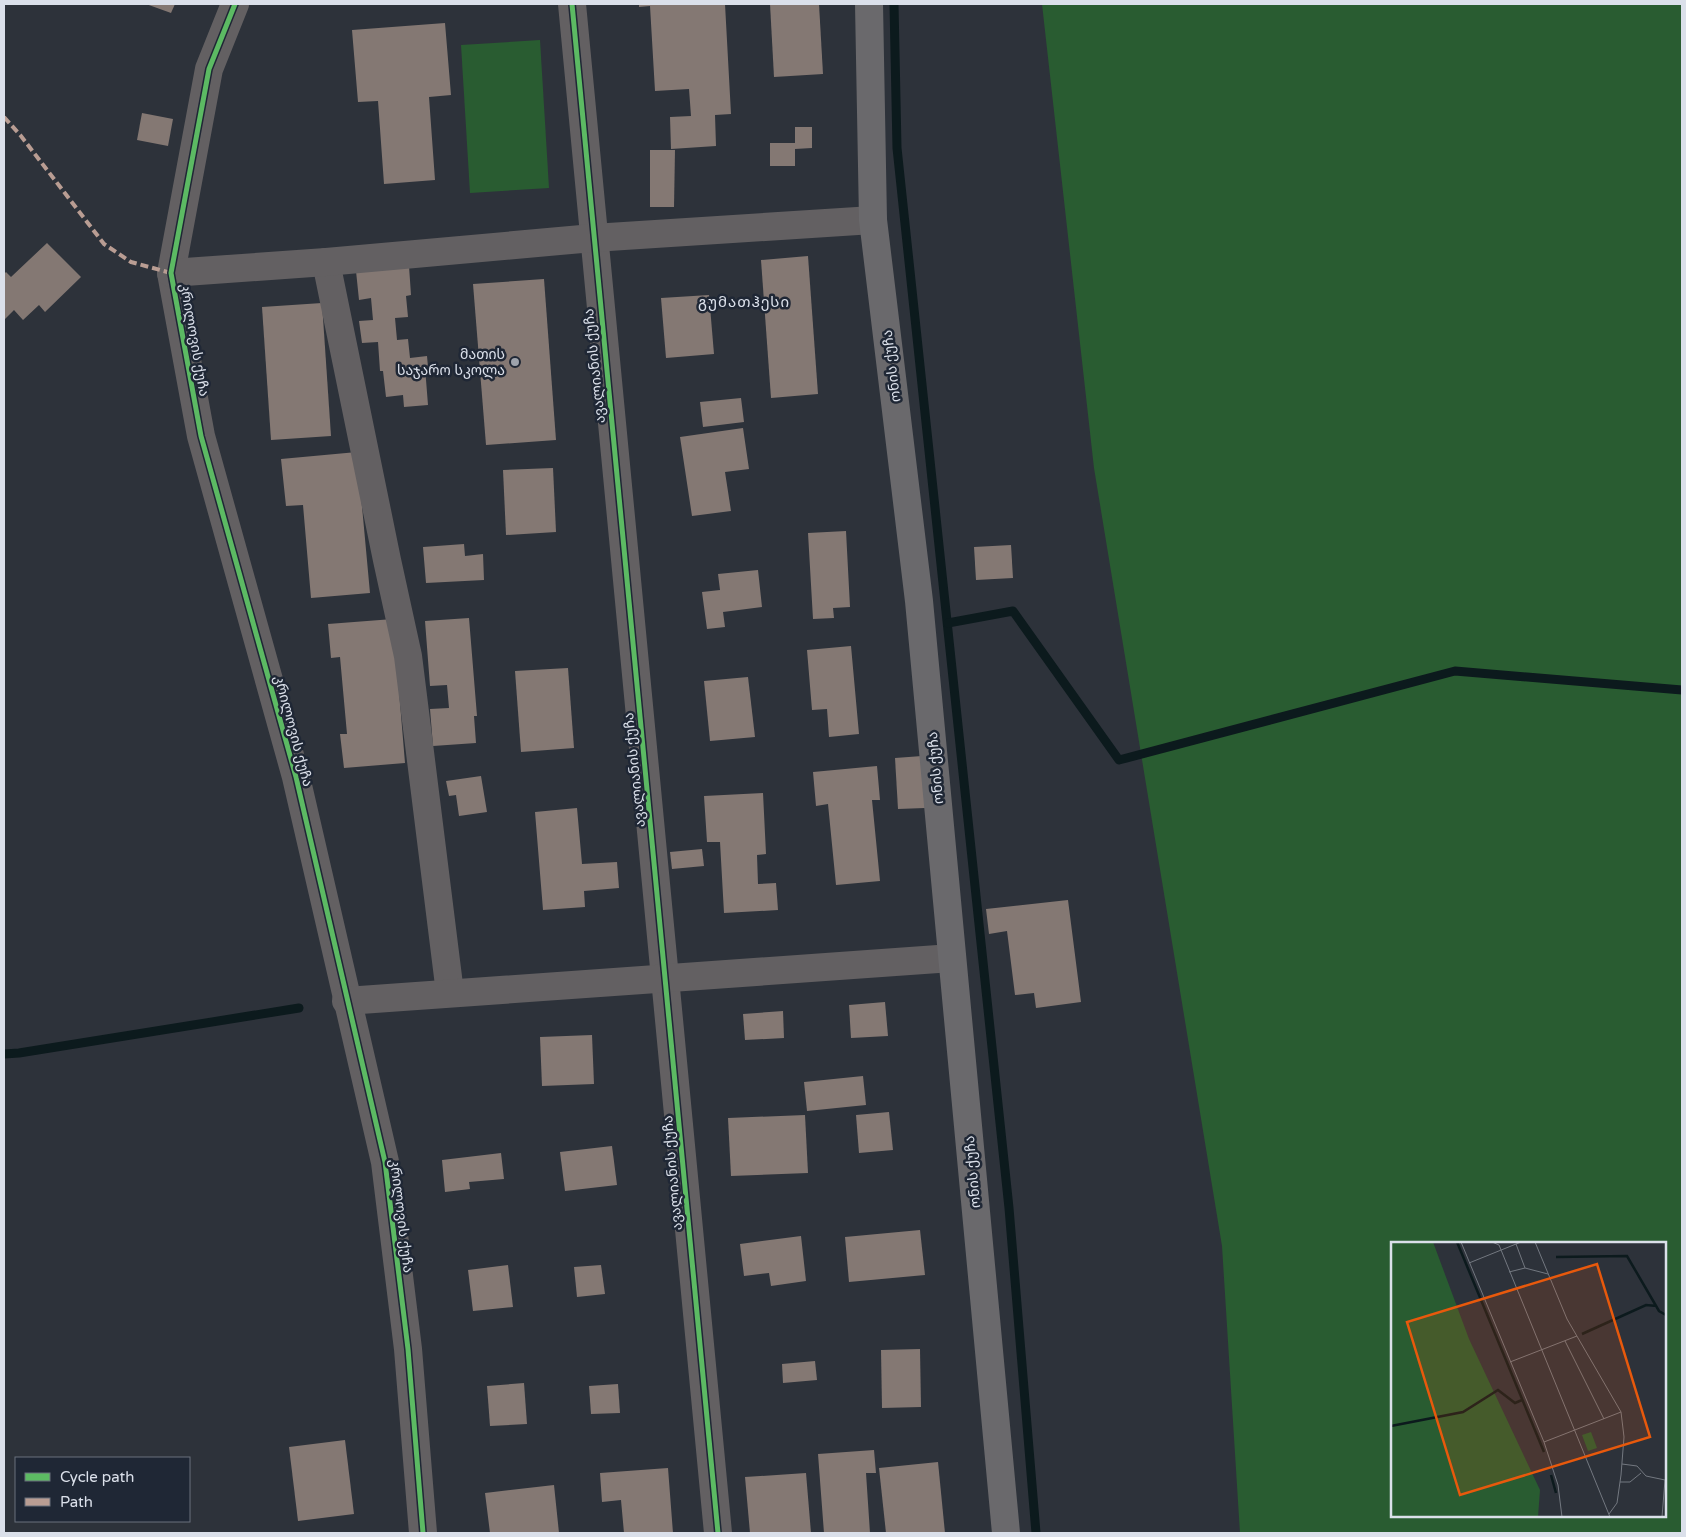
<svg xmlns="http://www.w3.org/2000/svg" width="1686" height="1537" viewBox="0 0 1686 1537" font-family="'Varela Round','Noto Sans Georgian',sans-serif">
	<rect width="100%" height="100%" fill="#2d323a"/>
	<g fill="#295c31" fill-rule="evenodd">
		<path d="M 1042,4 L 1682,4 L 1682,1533 L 1240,1533 L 1222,1246 L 1094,468 ZM 1392,1243 L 1665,1243 L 1665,1516 L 1392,1516 Z"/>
		<path d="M 540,40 L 549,188 L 470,193 L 461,45 Z"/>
	</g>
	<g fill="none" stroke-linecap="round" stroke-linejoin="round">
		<g stroke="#0c1a1d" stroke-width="9">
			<path d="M 894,4 L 897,148 L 1009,1208 L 1036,1533"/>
			<path d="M 948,623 L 1013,611 L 1119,760 L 1455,671 L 1682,690"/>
			<path d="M 4,1054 L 19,1053 L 299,1008"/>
		</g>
	</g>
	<g fill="#847873">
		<path d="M 146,4 L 175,4 L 171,13 Z"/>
		<path d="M 639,4 L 725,4 L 731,114 L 715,115 L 716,146 L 671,149 L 670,117 L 691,116 L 689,89 L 655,91 L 650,6 L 639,7 Z"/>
		<path d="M 770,4 L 819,4 L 823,74 L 774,77 Z"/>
		<path d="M 445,23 L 451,95 L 429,97 L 435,180 L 384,184 L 378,101 L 358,102 L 352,30 Z"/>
		<path d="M 142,113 L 173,119 L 168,146 L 137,140 Z"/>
		<path d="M 795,127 L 812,127 L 812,148 L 795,149 L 795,166 L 770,166 L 770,143 L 795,143 Z"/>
		<path d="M 650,150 L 675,150 L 674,207 L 650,207 Z"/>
		<path d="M 47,243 L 81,277 L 45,312 L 39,305 L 23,320 L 14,310 L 4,320 L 4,274 L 6,272 L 11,277 Z"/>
		<path d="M 808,256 L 818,394 L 771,398 L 761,260 Z"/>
		<path d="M 409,266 L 411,295 L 406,296 L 408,317 L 395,318 L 397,340 L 408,339 L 410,358 L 427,356 L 428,367 L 425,367 L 428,405 L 404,407 L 403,395 L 386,397 L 383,371 L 380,371 L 378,342 L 362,343 L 359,321 L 373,320 L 371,298 L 359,300 L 356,271 Z"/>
		<path d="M 544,279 L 556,440 L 486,445 L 473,284 Z"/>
		<path d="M 709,295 L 714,354 L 666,358 L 661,298 Z"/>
		<path d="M 322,303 L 331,436 L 271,440 L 262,307 Z"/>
		<path d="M 741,398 L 744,422 L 703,427 L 700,402 Z"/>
		<path d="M 743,428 L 749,469 L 725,472 L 731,511 L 692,516 L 680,437 Z"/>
		<path d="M 357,452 L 370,593 L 311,598 L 303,505 L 286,506 L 281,459 Z"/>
		<path d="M 553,468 L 556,532 L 506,535 L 503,470 Z"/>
		<path d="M 846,531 L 850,607 L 833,608 L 834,618 L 813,619 L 808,533 Z"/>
		<path d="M 464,544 L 465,556 L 483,554 L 484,580 L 426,583 L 423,547 Z"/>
		<path d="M 1011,545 L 1013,578 L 976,580 L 974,547 Z"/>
		<path d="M 758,570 L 762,607 L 723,612 L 725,627 L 707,629 L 702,592 L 720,590 L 718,574 Z"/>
		<path d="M 469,618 L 477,716 L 474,716 L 476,743 L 433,746 L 430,709 L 449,708 L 447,685 L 430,686 L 425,621 Z"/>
		<path d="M 393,619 L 405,763 L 344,768 L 340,734 L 347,734 L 340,657 L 331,658 L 328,624 Z"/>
		<path d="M 851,646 L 859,734 L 829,737 L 827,709 L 812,710 L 807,650 Z"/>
		<path d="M 568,668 L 574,748 L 521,752 L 515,671 Z"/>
		<path d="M 748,677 L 755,737 L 710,741 L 704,681 Z"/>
		<path d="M 922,756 L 925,808 L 898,809 L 895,758 Z"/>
		<path d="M 877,766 L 880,800 L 872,800 L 880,881 L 836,885 L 828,804 L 816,806 L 813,772 Z"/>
		<path d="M 481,776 L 487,812 L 459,816 L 456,795 L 449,796 L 446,781 Z"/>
		<path d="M 763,793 L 766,854 L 757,855 L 758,884 L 776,883 L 778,910 L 724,913 L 720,842 L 707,842 L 704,796 Z"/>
		<path d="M 577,808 L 582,864 L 617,862 L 619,888 L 584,891 L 585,907 L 543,910 L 535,812 Z"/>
		<path d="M 702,849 L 704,866 L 672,869 L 670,852 Z"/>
		<path d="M 1068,900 L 1081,1002 L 1036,1008 L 1034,993 L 1015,995 L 1007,931 L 989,934 L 986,909 Z"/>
		<path d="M 885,1002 L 888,1036 L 851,1038 L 849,1005 Z"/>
		<path d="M 783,1011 L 784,1038 L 745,1040 L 743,1014 Z"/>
		<path d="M 592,1035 L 594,1084 L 542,1086 L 540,1037 Z"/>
		<path d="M 863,1076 L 866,1105 L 807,1111 L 804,1082 Z"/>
		<path d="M 889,1112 L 893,1150 L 859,1153 L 856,1115 Z"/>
		<path d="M 805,1115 L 808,1173 L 731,1176 L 728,1118 Z"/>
		<path d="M 612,1146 L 617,1185 L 565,1191 L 560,1152 Z"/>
		<path d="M 501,1153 L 504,1179 L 469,1182 L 470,1189 L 445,1192 L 442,1160 Z"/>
		<path d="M 920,1230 L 925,1275 L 849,1282 L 845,1237 Z"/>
		<path d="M 801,1236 L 806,1281 L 771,1286 L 769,1273 L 744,1276 L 740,1244 Z"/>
		<path d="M 508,1265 L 513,1307 L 473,1311 L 468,1270 Z"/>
		<path d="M 601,1265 L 605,1294 L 577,1297 L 574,1267 Z"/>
		<path d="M 920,1349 L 921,1407 L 882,1408 L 881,1350 Z"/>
		<path d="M 815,1361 L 817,1380 L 783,1383 L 782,1364 Z"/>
		<path d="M 524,1383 L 527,1424 L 490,1426 L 487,1386 Z"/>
		<path d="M 618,1384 L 620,1413 L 591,1414 L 589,1386 Z"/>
		<path d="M 345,1440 L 354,1514 L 298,1521 L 289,1447 Z"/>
		<path d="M 874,1450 L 876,1473 L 866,1473 L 870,1533 L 824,1533 L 818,1454 Z"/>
		<path d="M 938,1462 L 945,1533 L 886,1533 L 879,1468 Z"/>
		<path d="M 668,1468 L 673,1533 L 624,1533 L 621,1500 L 602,1502 L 600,1473 Z"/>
		<path d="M 806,1473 L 811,1533 L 750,1533 L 745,1477 Z"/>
		<path d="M 554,1485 L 559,1533 L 490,1533 L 485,1493 Z"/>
	</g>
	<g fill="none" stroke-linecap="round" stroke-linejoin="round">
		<g stroke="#636062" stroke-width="28">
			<path d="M 235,4 L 209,69 L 171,273 L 201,436 L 296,777 L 385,1162 L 408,1349 L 423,1533"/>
			<path d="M 572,4 L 718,1533"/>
			<path d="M 326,262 L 387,560 L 408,656 L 450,993"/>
			<path d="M 171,273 L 326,262 L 593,238 L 873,220"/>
			<path d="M 346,1001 L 952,958"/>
		</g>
		<path stroke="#6a696c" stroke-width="28" d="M 869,4 L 873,220 L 919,601 L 1006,1533"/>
		<path stroke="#b99d93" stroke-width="4" stroke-dasharray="8 4" stroke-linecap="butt" d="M 4,117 L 21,136 L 104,244 L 131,262 L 171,273"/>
		<defs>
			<g id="cycleway">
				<path d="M 235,4 L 209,69 L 171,273 L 201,436 L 296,777 L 385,1162 L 408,1349 L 423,1533"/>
				<path d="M 572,4 L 718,1533"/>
			</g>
		</defs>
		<use href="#cycleway" stroke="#1f2735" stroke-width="8"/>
		<use href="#cycleway" stroke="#5cba63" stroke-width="5"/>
	</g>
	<circle fill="#9ea3ac" stroke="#1f2735" stroke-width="2" cx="515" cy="362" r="5"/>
	<g text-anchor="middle" stroke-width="5" stroke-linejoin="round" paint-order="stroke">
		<g font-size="14" fill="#dbe0ea" stroke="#1f2735">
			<text transform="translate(195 340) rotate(80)" y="5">კრილოვის ქუჩა</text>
			<text transform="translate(594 366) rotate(-96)" y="5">ავალიანის ქუჩა</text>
			<text transform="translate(891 366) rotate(-97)" y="5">ონის ქუჩა</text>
			<text transform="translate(294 731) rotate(75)" y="5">კრილოვის ქუჩა</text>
			<text transform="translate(935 768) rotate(-95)" y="5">ონის ქუჩა</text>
			<text transform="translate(634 770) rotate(-96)" y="5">ავალიანის ქუჩა</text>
			<text transform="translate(972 1172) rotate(-95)" y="5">ონის ქუჩა</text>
			<text transform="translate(672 1173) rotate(-95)" y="5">ავალიანის ქუჩა</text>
			<text transform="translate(402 1216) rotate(83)" y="5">კრილოვის ქუჩა</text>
		</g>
		<g font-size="14" fill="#dbe0ea" stroke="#1f2735" text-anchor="end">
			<text x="505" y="359">მათის<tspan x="505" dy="16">საჯარო სკოლა</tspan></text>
		</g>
		<g font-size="15" letter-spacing="1" fill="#dbe0ea" stroke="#1f2735">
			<text x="744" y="307">გუმათჰესი</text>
		</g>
	</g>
	<g transform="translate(1391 1242)">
		<rect width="275" height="275" fill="#2d323a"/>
		<path d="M 0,0 L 42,0 L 78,97 L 149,248 L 147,275 L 0,275 ZM 200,190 L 206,206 L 197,209 L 191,193 Z" fill="#295c31"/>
		<path fill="none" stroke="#0c1a1d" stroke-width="2.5" d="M 66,0 L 153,210M 165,15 L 236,14 L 268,69 L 275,73M 191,92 L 255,63 L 266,64M 0,184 L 72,170 L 107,148 L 124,161 L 131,158M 160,233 L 165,251"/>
		<path fill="none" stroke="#737880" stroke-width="1" d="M 70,0 L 153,200 L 167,243 L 171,275M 101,0 L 108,3 L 219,275M 144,0 L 176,77 L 230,170 L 233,195 L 230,233 L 226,261 L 218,272M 125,2 L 134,26M 78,21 L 130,0M 118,30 L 134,26 L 157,32M 174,99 L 213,177M 119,120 L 186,94M 153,200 L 230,170M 231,222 L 246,224 L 255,234 L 274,238 L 271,275M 229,240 L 239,240 L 250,231"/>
		<path fill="#e8590c" fill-opacity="0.15" stroke="#e8590c" stroke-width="2.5" d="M 206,22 L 259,195 L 69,253 L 16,80 Z"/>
		<rect width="275" height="275" fill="none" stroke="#dbe0ea" stroke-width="2.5"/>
	</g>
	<rect width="1686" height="1537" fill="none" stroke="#dbe0ea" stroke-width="10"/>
	<rect x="15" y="1457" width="175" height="65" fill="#1f2735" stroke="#6a717d"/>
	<rect x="25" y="1473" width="25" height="8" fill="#5cba63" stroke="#6a717d"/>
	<text x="60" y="1482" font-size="15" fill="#dbe0ea">Cycle path</text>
	<rect x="25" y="1498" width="25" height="8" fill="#b99d93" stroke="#6a717d"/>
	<text x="60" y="1507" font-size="15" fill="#dbe0ea">Path</text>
</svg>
